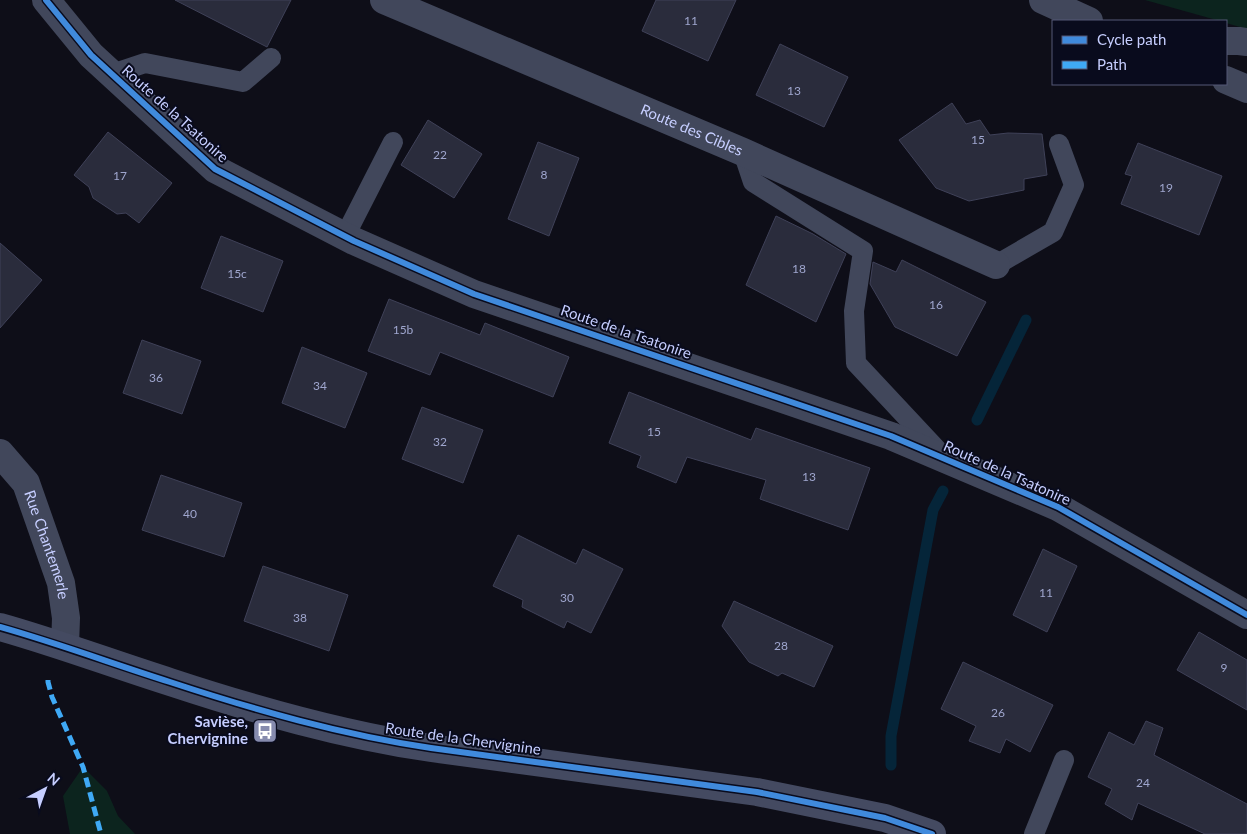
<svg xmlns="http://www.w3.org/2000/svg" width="1247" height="834" viewBox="0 0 1247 834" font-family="Lato,sans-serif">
	<rect width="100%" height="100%" fill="#0e0e18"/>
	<g fill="#0c241e">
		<path d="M 1145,0 L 1247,0 L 1247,29 L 1226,23 L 1226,21 L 1220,21 Z"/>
		<path d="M 83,767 L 107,791 L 118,816 L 135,834 L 70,834 L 63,796 Z"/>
	</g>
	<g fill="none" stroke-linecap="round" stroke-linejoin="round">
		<g stroke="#052539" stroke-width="11">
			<path d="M 977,420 L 1026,320"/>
			<path d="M 891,765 L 891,736 L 933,510 L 943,491"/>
		</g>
	</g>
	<g fill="#2a2c3c" stroke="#3f4158">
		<path d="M 175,0 L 291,0 L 267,47 Z"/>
		<path d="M 656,0 L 736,0 L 708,61 L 642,31 Z"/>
		<path d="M 780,44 L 848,77 L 824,127 L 756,95 Z"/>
		<path d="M 952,103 L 966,124 L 980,120 L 990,135 L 1008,133 L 1042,134 L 1047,175 L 1024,179 L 1024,190 L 969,201 L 936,188 L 899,140 Z"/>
		<path d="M 428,120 L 482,154 L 454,198 L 401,165 Z"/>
		<path d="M 108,132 L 172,183 L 139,223 L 126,213 L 117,214 L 93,198 L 89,187 L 74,175 Z"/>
		<path d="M 538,142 L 579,158 L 549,236 L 508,219 Z"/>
		<path d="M 1138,143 L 1222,176 L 1199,235 L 1121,204 L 1132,176 L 1125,174 Z"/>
		<path d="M 776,216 L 813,234 L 846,254 L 816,322 L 746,285 Z"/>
		<path d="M 221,236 L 283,261 L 263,312 L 201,288 Z"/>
		<path d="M 0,243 L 42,280 L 0,328 Z"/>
		<path d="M 902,260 L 986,302 L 957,356 L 895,327 L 870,284 L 873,262 L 896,272 Z"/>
		<path d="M 389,299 L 480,335 L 485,323 L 569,357 L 553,397 L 440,352 L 430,375 L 368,351 Z"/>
		<path d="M 142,340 L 201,361 L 182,414 L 123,393 Z"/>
		<path d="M 302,347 L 367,373 L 345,428 L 282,403 Z"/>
		<path d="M 629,392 L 751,440 L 756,428 L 870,468 L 848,530 L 760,499 L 766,480 L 687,457 L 676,483 L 637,467 L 641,456 L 609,443 Z"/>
		<path d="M 422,407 L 483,430 L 463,483 L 402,459 Z"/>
		<path d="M 161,475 L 242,503 L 224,557 L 142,530 Z"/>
		<path d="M 518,535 L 576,564 L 583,549 L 623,569 L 591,633 L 567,621 L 564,628 L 522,607 L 523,600 L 493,586 Z"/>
		<path d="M 1043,549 L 1077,566 L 1047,632 L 1013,615 Z"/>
		<path d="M 263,566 L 348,595 L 329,651 L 244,621 Z"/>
		<path d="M 734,601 L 833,646 L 814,687 L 782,673 L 778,676 L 749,662 L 722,626 Z"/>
		<path d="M 1199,632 L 1247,660 L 1247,710 L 1177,670 Z"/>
		<path d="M 963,662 L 1053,705 L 1030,752 L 1006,739 L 1000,753 L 969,741 L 976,726 L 941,709 Z"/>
		<path d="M 1146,721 L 1163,728 L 1154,755 L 1247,804 L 1247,834 L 1205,834 L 1138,803 L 1132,820 L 1105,804 L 1112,789 L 1088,777 L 1109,732 L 1134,745 Z"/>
	</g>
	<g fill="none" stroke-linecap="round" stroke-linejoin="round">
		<g stroke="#41475b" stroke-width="20">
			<path d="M 112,74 L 145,63 L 243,82 L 271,58"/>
			<path d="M 743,152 L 753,182 L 863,251 L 854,311 L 856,363 L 942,455"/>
			<path d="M 345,236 L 393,142"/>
			<path d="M 996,265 L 1053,232 L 1074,185 L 1059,144"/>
			<path d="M 1034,834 L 1064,760"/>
		</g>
		<g stroke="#41475b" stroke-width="28">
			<path d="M 46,0 L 91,55 L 215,169 L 354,241 L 474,294 L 891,436 L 1058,507 L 1247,615"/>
			<path id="s1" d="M 384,0 L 743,152 L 996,265"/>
			<path d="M 1043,0 L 1089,21"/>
			<path d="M 1226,41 L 1239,41 L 1247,42"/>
			<path d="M 1226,80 L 1247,89"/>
			<path id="s2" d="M 0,453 L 26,483 L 61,583 L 66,618 L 65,646"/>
		</g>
		<path stroke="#444a61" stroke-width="28" d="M 0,627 C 57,643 113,664 170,682 C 255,710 342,735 431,748 L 757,792 L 885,818 L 932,834"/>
		<path stroke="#3fa9f5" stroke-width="5" stroke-dasharray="10 5" stroke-linecap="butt" d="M 48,680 L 48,682 L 52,697 L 83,767 L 101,834"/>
		<defs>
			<g id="cycleway">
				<path d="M 46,0 L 91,55 L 215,169 L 354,241 L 474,294 L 891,436 L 1058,507 L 1247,615"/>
				<path d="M 0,627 C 57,643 113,664 170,682 C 255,710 342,735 431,748 L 757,792 L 885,818 L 932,834"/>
			</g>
		</defs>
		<use href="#cycleway" stroke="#090b1d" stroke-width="9"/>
		<use href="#cycleway" stroke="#408adc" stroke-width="6"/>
	</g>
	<defs>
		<symbol id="bus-square" viewBox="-11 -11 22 22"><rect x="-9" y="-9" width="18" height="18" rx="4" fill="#868bae" stroke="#090b1d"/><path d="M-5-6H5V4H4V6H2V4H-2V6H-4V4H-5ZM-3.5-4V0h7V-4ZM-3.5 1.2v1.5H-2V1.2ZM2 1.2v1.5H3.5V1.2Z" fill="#fff"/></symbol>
	</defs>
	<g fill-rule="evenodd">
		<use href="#bus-square" x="251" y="717" width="28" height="28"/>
	</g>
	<g text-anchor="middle" stroke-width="4" stroke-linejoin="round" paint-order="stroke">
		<g font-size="12" fill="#9fa6ce">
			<text x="691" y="25">11</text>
			<text x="794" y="95">13</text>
			<text x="978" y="144">15</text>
			<text x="440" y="159">22</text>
			<text x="544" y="179">8</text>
			<text x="120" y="180">17</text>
			<text x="1166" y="192">19</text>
			<text x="799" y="273">18</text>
			<text x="237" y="278">15c</text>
			<text x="936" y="309">16</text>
			<text x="403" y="334">15b</text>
			<text x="156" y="382">36</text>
			<text x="320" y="390">34</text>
			<text x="654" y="436">15</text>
			<text x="440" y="446">32</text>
			<text x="809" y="481">13</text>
			<text x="190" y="518">40</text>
			<text x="1046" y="597">11</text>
			<text x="567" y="602">30</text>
			<text x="300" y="622">38</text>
			<text x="781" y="650">28</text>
			<text x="1224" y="672">9</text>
			<text x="998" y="717">26</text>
			<text x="1143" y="787">24</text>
		</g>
		<g font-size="15" fill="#c6ceff" stroke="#090b1d">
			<text transform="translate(175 114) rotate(42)" y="5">Route de la Tsatonire</text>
			<text dy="5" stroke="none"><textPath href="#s1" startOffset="334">Route des Cibles</textPath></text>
			<text transform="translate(626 332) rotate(19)" y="5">Route de la Tsatonire</text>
			<text transform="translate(1007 473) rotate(24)" y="5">Route de la Tsatonire</text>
			<text dy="5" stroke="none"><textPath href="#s2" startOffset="105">Rue Chantemerle</textPath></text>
			<text transform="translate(463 739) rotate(8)" y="5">Route de la Chervignine</text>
		</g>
		<g font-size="15" font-weight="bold" fill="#c6ceff" stroke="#090b1d" text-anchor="end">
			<text x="248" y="727">Savièse,<tspan x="248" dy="17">Chervignine</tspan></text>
		</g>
	</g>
	<rect x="1052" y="20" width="175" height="65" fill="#090b1d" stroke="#555977"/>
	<rect x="1062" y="36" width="25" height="8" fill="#408adc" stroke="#555977"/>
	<text x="1097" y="45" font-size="15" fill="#c6ceff">Cycle path</text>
	<rect x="1062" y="61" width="25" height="8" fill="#3fa9f5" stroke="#555977"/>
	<text x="1097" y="70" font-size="15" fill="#c6ceff">Path</text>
	<g transform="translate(45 789) rotate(41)" stroke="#090b1d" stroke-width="4" paint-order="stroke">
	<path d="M0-4L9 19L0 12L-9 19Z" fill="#c6ceff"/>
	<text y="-8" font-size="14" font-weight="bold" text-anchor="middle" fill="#c6ceff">N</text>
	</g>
</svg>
